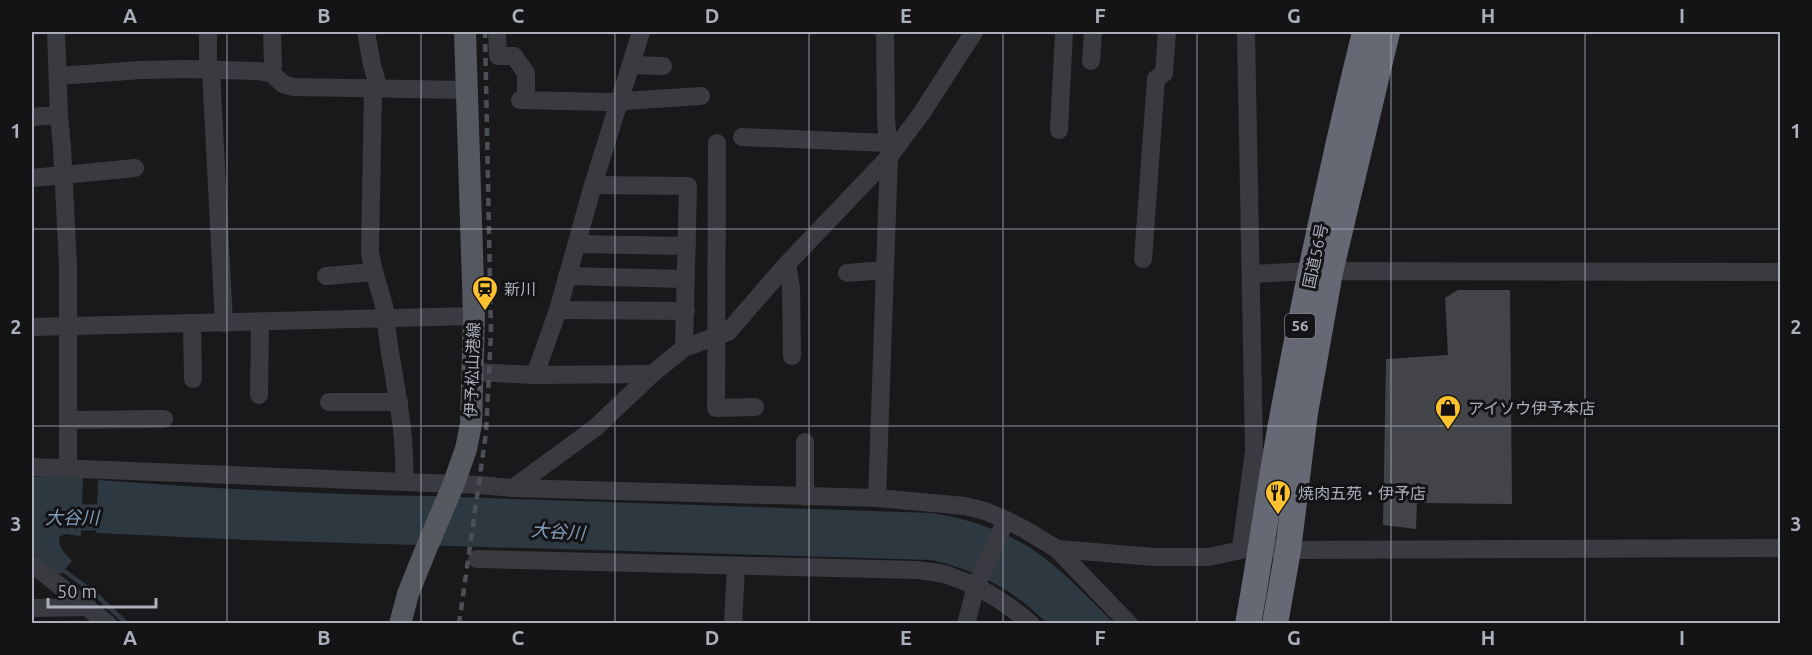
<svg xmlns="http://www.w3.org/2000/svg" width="1812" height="655" viewBox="0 0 1812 655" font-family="Ubuntu,'Noto Sans JP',sans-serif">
	<rect width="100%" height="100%" fill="#19191c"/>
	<g fill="#2e3841">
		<path d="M 52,476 L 83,478 L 82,505 L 79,505 L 79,508 L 82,509 L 81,536 L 65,534 L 60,536 C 56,546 65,553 72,561 L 61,574 L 53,572 L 32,552 L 32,477 Z"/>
		<path d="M 98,480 C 209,488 319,495 430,496 L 932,513 C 971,519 1012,533 1043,557 C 1069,576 1091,601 1114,623 L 1047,623 C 1013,590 979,571 932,560 L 248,540 L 96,533 Z"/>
	</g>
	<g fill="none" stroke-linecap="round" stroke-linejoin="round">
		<path stroke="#2e3841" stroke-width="4.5" d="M 60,568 L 92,591 L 127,624"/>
		<path stroke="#2e3841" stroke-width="26" d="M 32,518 L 131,517"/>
	</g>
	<path fill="#434449" d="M 1458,290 L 1510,290 L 1512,504 L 1417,503 L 1416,529 L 1383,525 L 1386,359 L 1448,355 L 1445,298 Z"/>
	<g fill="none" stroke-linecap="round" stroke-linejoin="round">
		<g stroke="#3a3b41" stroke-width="18">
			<path d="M 56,32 L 59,115 L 62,147 L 68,265 L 68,469"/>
			<path d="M 366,32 L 372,65 L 379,89"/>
			<path d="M 497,32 L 498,56 L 514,56 L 526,73 L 526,100"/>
			<path d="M 1091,61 L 1093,32"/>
			<path d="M 631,65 L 663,66"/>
			<path d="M 208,69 L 208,32"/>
			<path d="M 211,70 L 224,323"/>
			<path d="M 271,73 L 273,65 L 272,32"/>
			<path d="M 58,76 L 141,70 L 188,69 L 258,71 L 271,73 L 283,84 L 294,87 L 466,90"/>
			<path d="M 373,89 L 370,252 C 373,273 379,286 384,306 C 387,321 387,337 390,352 C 397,395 406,437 404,482"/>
			<path d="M 520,100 L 608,102 L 701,96"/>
			<path d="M 32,117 L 59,115"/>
			<path d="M 1059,130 L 1064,32"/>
			<path d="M 742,137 L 888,143"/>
			<path d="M 717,143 L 716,408 L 755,407"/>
			<path d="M 32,178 L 135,168"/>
			<path d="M 593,185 L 688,186 L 684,348"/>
			<path d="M 577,244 L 687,246"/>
			<path d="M 1143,259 L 1156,79 L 1164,73 L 1167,32"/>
			<path d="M 787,264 L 791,287 L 792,356"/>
			<path d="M 847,273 L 885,270"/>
			<path d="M 1251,274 L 1311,271 L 1780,272"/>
			<path d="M 326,276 L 373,272"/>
			<path d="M 567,276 L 685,279"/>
			<path d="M 558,310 L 686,311"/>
			<path d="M 192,324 L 193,379"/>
			<path d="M 32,327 L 474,316"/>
			<path d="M 474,372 L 535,375 L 652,374"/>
			<path d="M 535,375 L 558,310 L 593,185 L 641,32"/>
			<path d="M 259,395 L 260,322"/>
			<path d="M 329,402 L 399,402"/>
			<path d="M 68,420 L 164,419"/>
			<path d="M 32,467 L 480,485 L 513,488 L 877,498 L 965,506 L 985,511 L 1006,520 L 1024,529 L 1057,549 L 1129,624"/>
			<path d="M 513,488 L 595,428 L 652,374 L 684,348 L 728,332 L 787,264 L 889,157 L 921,114 L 974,32"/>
			<path d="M 805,497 L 805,442"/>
			<path d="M 877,498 L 889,157 L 886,120 L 885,32"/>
			<path d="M 1057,549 L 1154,557 L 1209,557 L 1250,548 L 1288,550 L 1780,548"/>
			<path d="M 1241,549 L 1254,451 L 1246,32"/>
			<path d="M 477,559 L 917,570 C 928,572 940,572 950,576 C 980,586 1007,603 1031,624"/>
			<path d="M 32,564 L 108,624"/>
			<path d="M 32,608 L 88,607"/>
			<path d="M 733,624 L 736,567"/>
			<path d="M 966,624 L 976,586 L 1006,520"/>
		</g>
		<path stroke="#565860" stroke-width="22" d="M 400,624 L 408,594 L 424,554 L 454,483 L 466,449 L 471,424 L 474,316 L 465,32"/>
		<g stroke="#666973" stroke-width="26">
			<path d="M 1248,624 C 1261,554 1270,483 1283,413 C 1307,285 1334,158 1365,32"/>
			<path d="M 1275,624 L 1288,550 L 1305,413 L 1330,272 L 1387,32"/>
		</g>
		<path stroke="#4d4f56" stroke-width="4.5" stroke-dasharray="8 6" stroke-linecap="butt" d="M 459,624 L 486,433 L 491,333 L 485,32"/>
	</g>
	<path fill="none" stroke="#abb0bc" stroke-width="1.5" stroke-opacity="0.55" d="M 227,32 L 227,624M 421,32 L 421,624M 615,32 L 615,624M 809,32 L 809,624M 1003,32 L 1003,624M 1197,32 L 1197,624M 1391,32 L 1391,624M 1585,32 L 1585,624M 32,229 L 1780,229M 32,426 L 1780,426"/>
	<defs>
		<symbol id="station-pin" viewBox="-11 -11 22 30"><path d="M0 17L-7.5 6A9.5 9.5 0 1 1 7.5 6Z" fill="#fec12f" stroke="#141417"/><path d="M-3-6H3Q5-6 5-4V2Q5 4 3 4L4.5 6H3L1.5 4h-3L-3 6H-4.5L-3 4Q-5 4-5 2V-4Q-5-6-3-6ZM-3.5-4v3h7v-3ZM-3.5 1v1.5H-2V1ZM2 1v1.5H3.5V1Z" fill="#111"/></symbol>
		<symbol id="shop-pin" viewBox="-11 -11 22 30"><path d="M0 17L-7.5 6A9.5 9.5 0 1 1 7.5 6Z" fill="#fec12f" stroke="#141417"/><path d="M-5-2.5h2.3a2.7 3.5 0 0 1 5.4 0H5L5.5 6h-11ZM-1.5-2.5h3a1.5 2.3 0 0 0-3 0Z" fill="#111"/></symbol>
		<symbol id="restaurant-pin" viewBox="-11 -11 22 30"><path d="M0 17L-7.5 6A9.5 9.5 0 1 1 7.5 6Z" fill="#fec12f" stroke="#141417"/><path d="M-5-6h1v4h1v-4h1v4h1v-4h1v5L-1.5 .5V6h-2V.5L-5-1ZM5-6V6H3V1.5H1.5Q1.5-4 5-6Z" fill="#111"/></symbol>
	</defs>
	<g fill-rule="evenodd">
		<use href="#station-pin" x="470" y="274" width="30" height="40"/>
		<use href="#shop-pin" x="1433" y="393" width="30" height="40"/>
		<use href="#restaurant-pin" x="1263" y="478" width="30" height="40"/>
	</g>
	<g text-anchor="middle" stroke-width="6" stroke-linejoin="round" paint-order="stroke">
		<rect fill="#141417" stroke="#7e818a" stroke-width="1.5" x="1285" y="314" width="30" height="24" rx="4.5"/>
		<g font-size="15" font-weight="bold" fill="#abb0bc">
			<text x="1300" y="331">56</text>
		</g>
		<g font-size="16" fill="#abb0bc" stroke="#141417">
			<text transform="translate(1315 256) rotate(-78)" y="6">国道56号</text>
			<text transform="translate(472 370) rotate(-88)" y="6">伊予松山港線</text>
		</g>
		<g font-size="16" fill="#abb0bc" stroke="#141417" text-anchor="start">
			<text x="504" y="295">新川</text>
			<text x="1468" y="414">アイソウ伊予本店</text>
			<text x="1298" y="499">焼肉五苑・伊予店</text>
		</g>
		<g font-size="18" font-style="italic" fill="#809cb9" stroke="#141417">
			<text x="72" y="524">大谷川</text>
			<text transform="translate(558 532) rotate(4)" y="6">大谷川</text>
		</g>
	</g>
	<rect width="1812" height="655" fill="none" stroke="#141417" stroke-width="66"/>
	<path d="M48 598v9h108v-9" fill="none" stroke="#abb0bc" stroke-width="3"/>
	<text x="57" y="598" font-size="18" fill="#abb0bc" stroke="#141417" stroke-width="4.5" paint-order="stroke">50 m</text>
	<rect x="33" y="33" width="1746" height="589" fill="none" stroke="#abb0bc" stroke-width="2"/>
	<g font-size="20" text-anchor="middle" font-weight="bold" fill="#abb0bc">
		<text x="130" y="23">A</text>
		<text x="324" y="23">B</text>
		<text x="518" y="23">C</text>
		<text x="712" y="23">D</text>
		<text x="906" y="23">E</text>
		<text x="1100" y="23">F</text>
		<text x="1294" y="23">G</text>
		<text x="1488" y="23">H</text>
		<text x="1682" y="23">I</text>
		<text x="16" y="138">1</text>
		<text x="1796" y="138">1</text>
		<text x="16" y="334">2</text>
		<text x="1796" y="334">2</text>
		<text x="16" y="531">3</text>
		<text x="1796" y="531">3</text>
		<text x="130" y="645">A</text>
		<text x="324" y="645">B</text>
		<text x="518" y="645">C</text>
		<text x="712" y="645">D</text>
		<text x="906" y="645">E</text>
		<text x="1100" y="645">F</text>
		<text x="1294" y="645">G</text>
		<text x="1488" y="645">H</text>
		<text x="1682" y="645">I</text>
	</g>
</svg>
